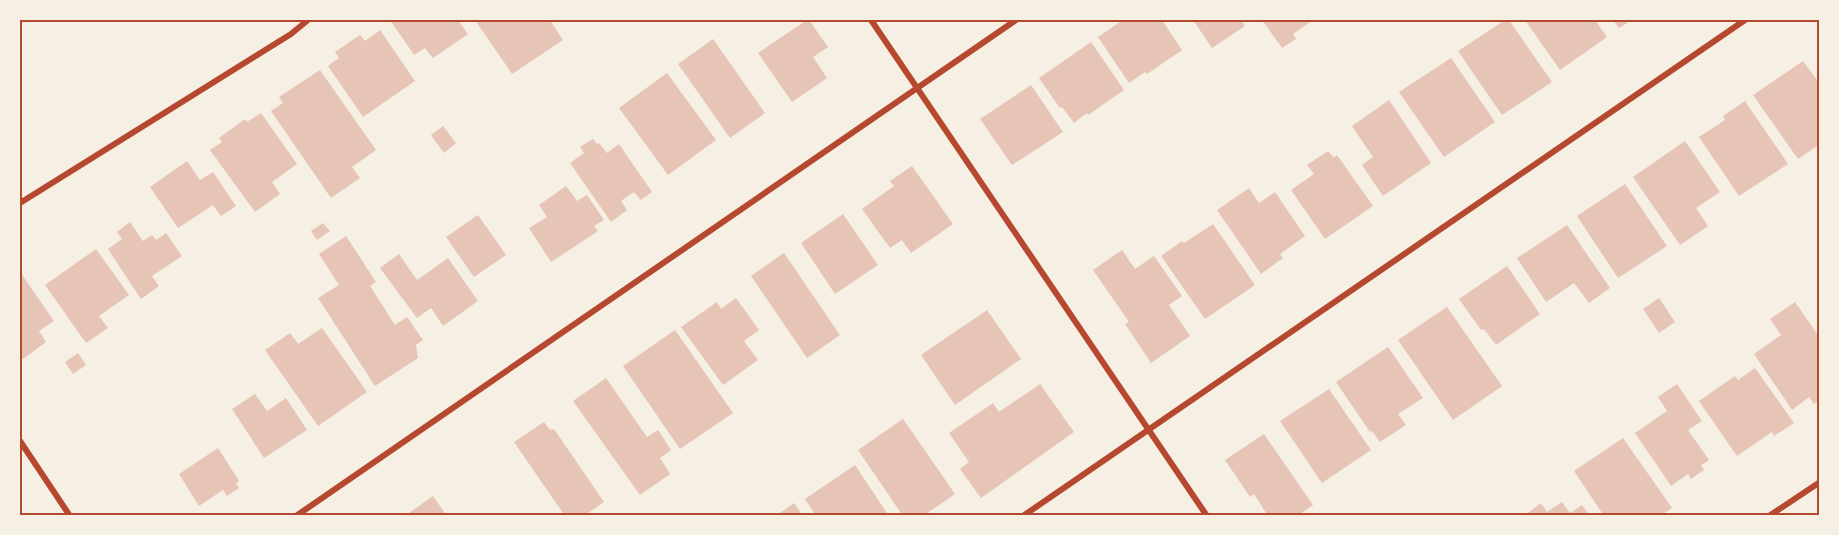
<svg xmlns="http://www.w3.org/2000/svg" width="1839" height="535" viewBox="0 0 1839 535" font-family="'PT Serif',serif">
	<rect width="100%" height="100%" fill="#f6efe4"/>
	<g fill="#e6c5b7">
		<path d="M 390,20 L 458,20 L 468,34 L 433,58 L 425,48 L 414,55 Z"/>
		<path d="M 475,20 L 550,20 L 563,40 L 512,74 Z"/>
		<path d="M 807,20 L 809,20 L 828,47 L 813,57 L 827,78 L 792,102 L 758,53 Z"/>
		<path d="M 1123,20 L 1162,20 L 1182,50 L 1147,74 L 1145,72 L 1129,83 L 1098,37 Z"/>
		<path d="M 1193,20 L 1241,20 L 1245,26 L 1212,48 Z"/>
		<path d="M 1262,20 L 1313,20 L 1293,34 L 1296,39 L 1282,48 Z"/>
		<path d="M 1505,20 L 1509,20 L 1552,82 L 1502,115 L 1458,51 Z"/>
		<path d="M 1525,20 L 1595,20 L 1607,37 L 1560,70 Z"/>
		<path d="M 1613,20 L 1632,20 L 1619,28 Z"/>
		<path d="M 380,30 L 415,81 L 363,117 L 328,66 L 339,58 L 335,52 L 360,35 L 365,41 Z"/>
		<path d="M 713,39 L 765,113 L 730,138 L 678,64 Z"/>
		<path d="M 1091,42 L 1124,90 L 1088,115 L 1087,113 L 1074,123 L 1062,107 L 1060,108 L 1039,78 Z"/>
		<path d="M 1451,58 L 1495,122 L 1444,157 L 1399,92 Z"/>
		<path d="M 1803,61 L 1820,84 L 1820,144 L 1798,159 L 1753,95 Z"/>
		<path d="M 320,70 L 376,150 L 352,167 L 360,178 L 331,198 L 271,111 L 283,103 L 279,97 Z"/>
		<path d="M 667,73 L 716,140 L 668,175 L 619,108 Z"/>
		<path d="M 1031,85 L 1063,132 L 1012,165 L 980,119 Z"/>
		<path d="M 1389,100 L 1431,163 L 1383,196 L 1362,165 L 1373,157 L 1352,126 Z"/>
		<path d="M 1745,101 L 1788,164 L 1739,196 L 1699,137 L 1725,120 L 1723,116 Z"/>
		<path d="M 261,113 L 297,164 L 272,182 L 280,194 L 255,212 L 210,150 L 222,142 L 219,138 L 245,119 L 247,122 Z"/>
		<path d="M 443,126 L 456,143 L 444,153 L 431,135 Z"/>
		<path d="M 593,139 L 597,144 L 599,143 L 607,153 L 619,144 L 652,192 L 641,200 L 634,192 L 621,201 L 627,210 L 611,222 L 570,163 L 584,153 L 580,147 Z"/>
		<path d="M 1685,141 L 1720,192 L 1696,208 L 1708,226 L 1680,245 L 1633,177 Z"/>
		<path d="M 1328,151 L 1334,158 L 1337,155 L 1373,206 L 1325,239 L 1291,190 L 1314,174 L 1307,165 Z"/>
		<path d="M 187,161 L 200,180 L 213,172 L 236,206 L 221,216 L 213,205 L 178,228 L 150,187 Z"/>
		<path d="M 912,166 L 953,224 L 911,253 L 902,240 L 890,248 L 862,209 L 894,186 L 890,181 Z"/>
		<path d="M 1625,184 L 1667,246 L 1618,278 L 1577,216 Z"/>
		<path d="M 566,186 L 577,201 L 587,195 L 604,220 L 594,226 L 598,231 L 551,262 L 529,228 L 547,217 L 539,205 Z"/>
		<path d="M 1249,188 L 1259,203 L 1275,192 L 1305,236 L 1280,254 L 1283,258 L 1261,274 L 1217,210 Z"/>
		<path d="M 843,214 L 878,265 L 835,294 L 801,243 Z"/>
		<path d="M 478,215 L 506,255 L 474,277 L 446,237 Z"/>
		<path d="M 130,222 L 143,241 L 152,235 L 156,240 L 166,233 L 182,256 L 152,276 L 159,286 L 141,299 L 108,249 L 122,239 L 117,232 Z"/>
		<path d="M 323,223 L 330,231 L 317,240 L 311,231 Z"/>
		<path d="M 1213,224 L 1255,285 L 1205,319 L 1161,256 L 1182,241 L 1184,243 Z"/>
		<path d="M 1567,225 L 1610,288 L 1589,303 L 1574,283 L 1546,302 L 1517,258 Z"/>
		<path d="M 346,236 L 376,282 L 370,286 L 395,325 L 407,317 L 423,340 L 416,345 L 418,358 L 375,386 L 318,298 L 339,285 L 319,254 Z"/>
		<path d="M 96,249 L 129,295 L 99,316 L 108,328 L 86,343 L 45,285 Z"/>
		<path d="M 1122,250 L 1135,269 L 1154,256 L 1182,296 L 1169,305 L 1190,336 L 1151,363 L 1125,324 L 1129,322 L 1093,270 Z"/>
		<path d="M 784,253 L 840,335 L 807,358 L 751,276 Z"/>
		<path d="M 399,254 L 417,280 L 448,258 L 478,301 L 443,326 L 431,308 L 417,318 L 380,268 Z"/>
		<path d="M 1507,266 L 1540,314 L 1496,345 L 1484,329 L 1481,330 L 1459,299 Z"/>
		<path d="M 20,272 L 54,321 L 39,331 L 46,342 L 23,359 L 20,354 Z"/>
		<path d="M 736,298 L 759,330 L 744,341 L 758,360 L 723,385 L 681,327 L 717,302 L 721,309 Z"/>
		<path d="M 1659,298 L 1675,322 L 1659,333 L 1643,309 Z"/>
		<path d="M 1795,302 L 1820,338 L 1820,400 L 1814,404 L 1809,397 L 1792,410 L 1754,354 L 1781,335 L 1770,319 Z"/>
		<path d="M 1447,307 L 1502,386 L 1453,420 L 1398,340 Z"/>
		<path d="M 987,310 L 1021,359 L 955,405 L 921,355 Z"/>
		<path d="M 322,328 L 367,392 L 318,426 L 265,350 L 290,333 L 298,344 Z"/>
		<path d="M 675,330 L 733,413 L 680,449 L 623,366 Z"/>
		<path d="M 1388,347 L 1423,398 L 1398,414 L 1406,425 L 1380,442 L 1372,431 L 1370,432 L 1336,382 Z"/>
		<path d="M 78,353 L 86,365 L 73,374 L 65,362 Z"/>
		<path d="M 1755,368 L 1794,423 L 1774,436 L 1772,432 L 1737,456 L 1699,401 L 1735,376 L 1738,380 Z"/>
		<path d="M 606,378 L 647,437 L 658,430 L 671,450 L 660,458 L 670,474 L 640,495 L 573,401 Z"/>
		<path d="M 1040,384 L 1074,432 L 981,498 L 960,469 L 969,462 L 949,433 L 993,403 L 999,412 Z"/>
		<path d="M 1677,384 L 1702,421 L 1688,430 L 1709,460 L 1701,465 L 1704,470 L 1691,479 L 1688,474 L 1671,486 L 1635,433 L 1667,411 L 1658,397 Z"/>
		<path d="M 1329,389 L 1371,450 L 1322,483 L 1280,421 Z"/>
		<path d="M 255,394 L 267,411 L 286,398 L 307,430 L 264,458 L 232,409 Z"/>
		<path d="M 903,419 L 955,494 L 923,516 L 903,516 L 858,450 Z"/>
		<path d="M 544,422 L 550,430 L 554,429 L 604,502 L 584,516 L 565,516 L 514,442 Z"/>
		<path d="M 1264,434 L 1313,505 L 1297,516 L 1268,516 L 1254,494 L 1250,497 L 1225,460 Z"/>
		<path d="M 1623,438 L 1672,508 L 1660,516 L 1604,516 L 1574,471 Z"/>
		<path d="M 218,448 L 239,481 L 236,483 L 239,488 L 227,496 L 223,490 L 199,506 L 179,474 Z"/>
		<path d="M 855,465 L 887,513 L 882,516 L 816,516 L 805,499 Z"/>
		<path d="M 433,496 L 447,516 L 405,516 Z"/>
		<path d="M 1562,502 L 1570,513 L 1582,505 L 1590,516 L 1524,516 L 1541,503 L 1547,512 Z"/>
		<path d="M 794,503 L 803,516 L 776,516 Z"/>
	</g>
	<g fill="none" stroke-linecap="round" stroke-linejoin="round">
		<g stroke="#b5482f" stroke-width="6">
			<path d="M 871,20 L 1207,516"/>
			<path d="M 20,203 L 291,34 L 308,20"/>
			<path d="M 20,441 L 70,516"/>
			<path d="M 296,516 L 1016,20"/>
			<path d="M 1023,516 L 1745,20"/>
			<path d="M 1769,516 L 1820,482"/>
		</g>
	</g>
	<rect width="1839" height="535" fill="none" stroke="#f6efe4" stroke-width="42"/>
	<rect x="21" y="21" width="1797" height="493" fill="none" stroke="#b5482f" stroke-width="2"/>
</svg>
